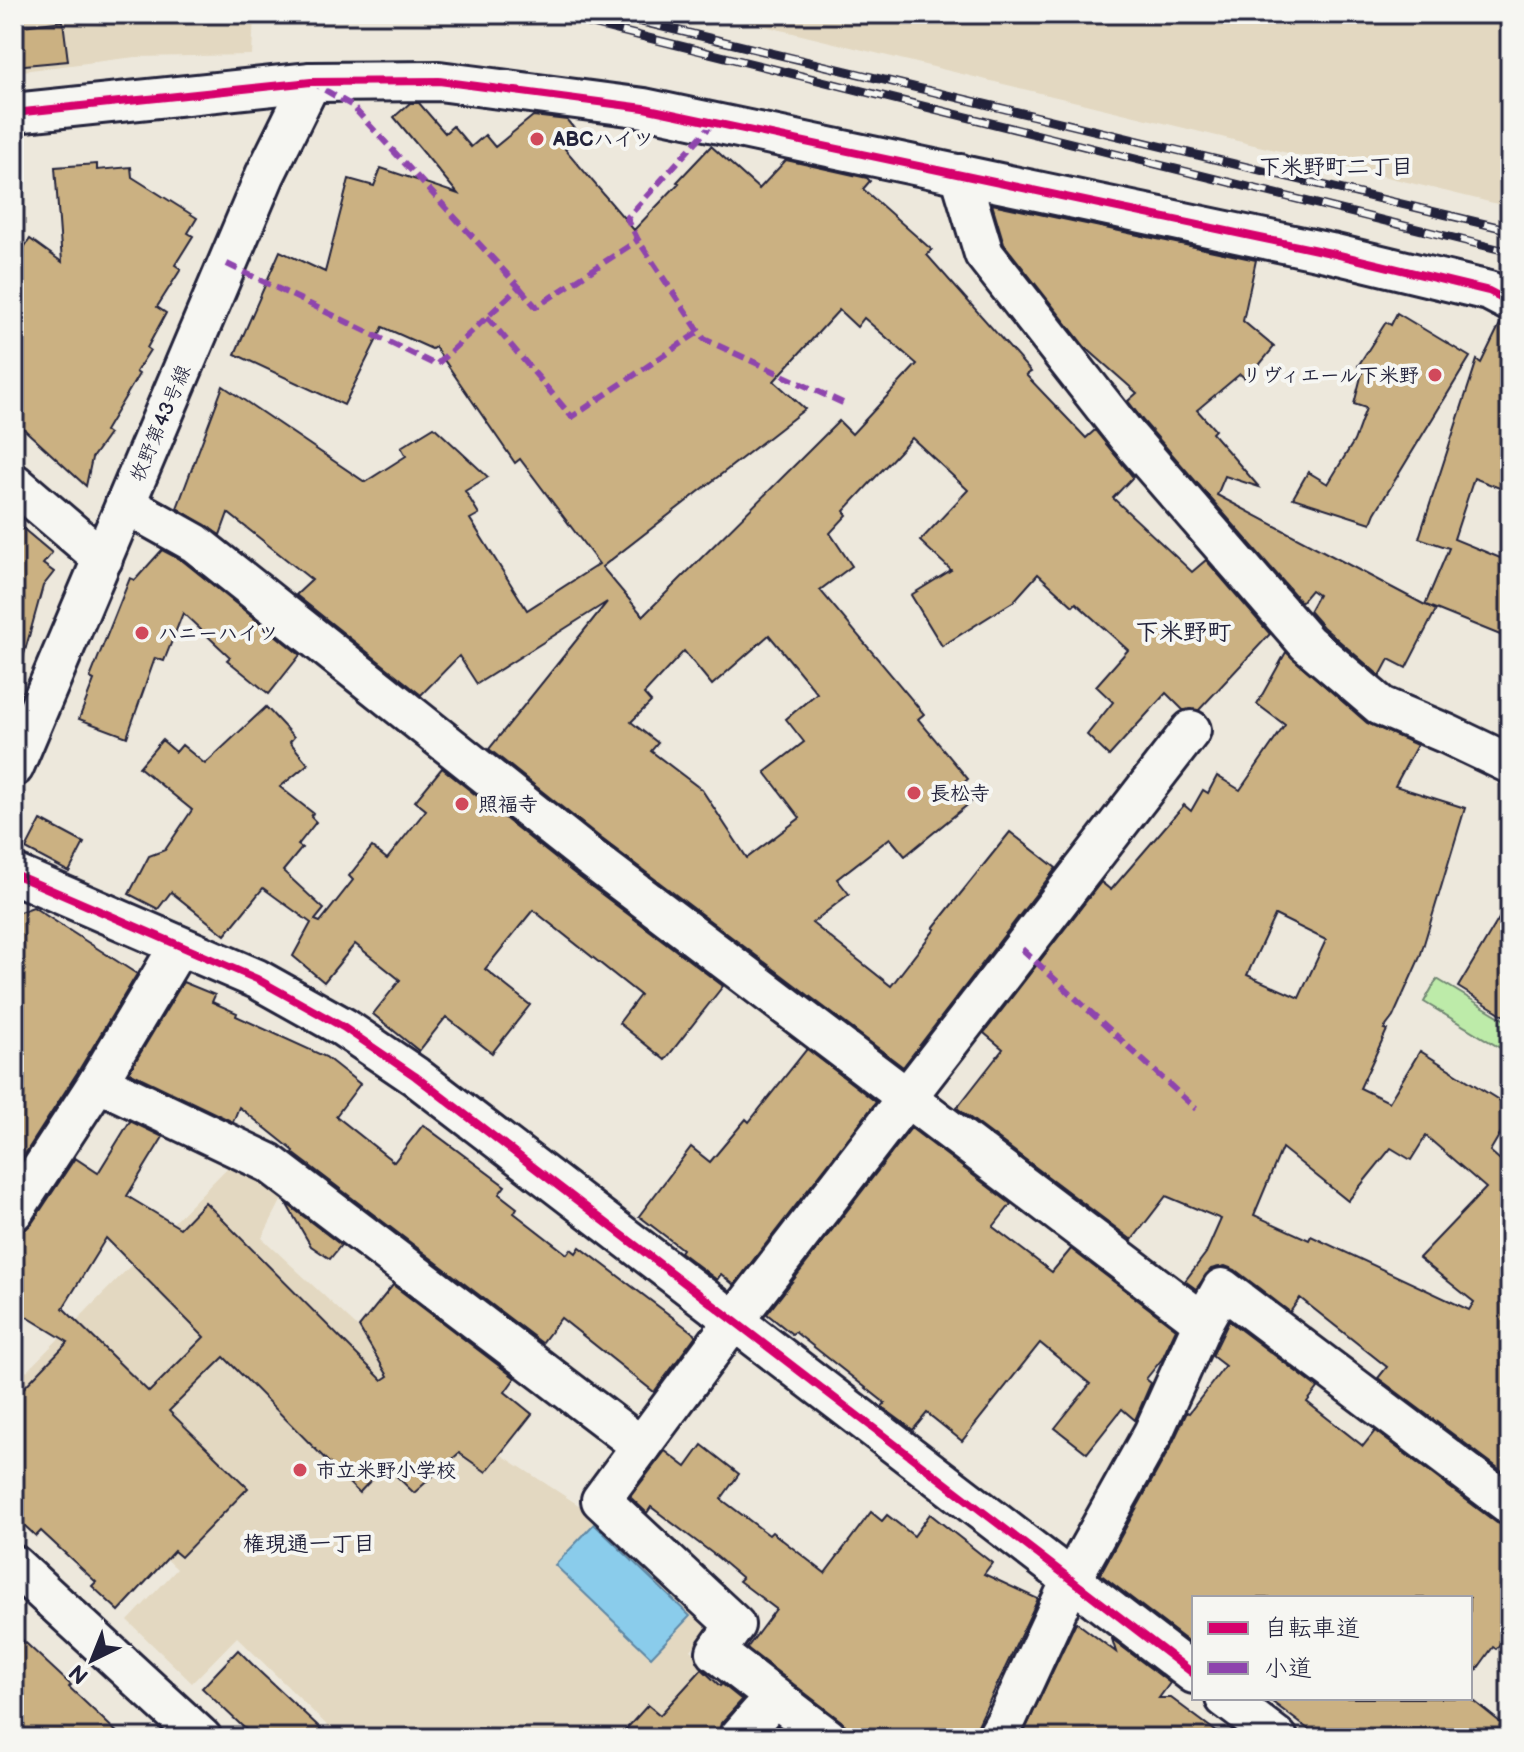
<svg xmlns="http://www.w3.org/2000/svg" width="1524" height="1752" viewBox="0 0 1524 1752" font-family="'Balsamiq Sans','Klee One',sans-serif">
	<rect width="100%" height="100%" fill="#ede8dc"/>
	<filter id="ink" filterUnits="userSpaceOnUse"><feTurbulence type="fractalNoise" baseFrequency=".0125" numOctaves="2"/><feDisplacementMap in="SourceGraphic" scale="16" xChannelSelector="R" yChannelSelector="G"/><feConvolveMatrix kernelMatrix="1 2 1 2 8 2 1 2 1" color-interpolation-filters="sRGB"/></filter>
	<g filter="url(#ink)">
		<g fill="#e3d8c1">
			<path d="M 14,14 L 254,14 L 252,55 L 135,57 L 14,72 Z"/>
			<path d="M 715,14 L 1510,14 L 1510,207 Z"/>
			<path d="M 234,1161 L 285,1193 L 262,1238 L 480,1441 L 580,1506 L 585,1499 L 712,1625 L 691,1650 L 754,1697 L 718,1738 L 340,1738 L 237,1637 L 192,1683 L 128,1621 L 177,1569 L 14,1412 L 14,1384 Z"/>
		</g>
		<path fill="#bdeba9" stroke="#708672" stroke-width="2" d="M 1437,979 L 1510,1023 L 1510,1054 L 1424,1002 Z"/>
		<path fill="#8acceb" stroke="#6088a5" stroke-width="2" d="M 594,1524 L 690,1616 L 651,1657 L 555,1565 Z"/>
		<g fill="#cbb182" stroke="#22223b" stroke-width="2" fill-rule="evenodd">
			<path d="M 63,21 L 68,61 L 14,66 L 14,27 Z"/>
			<path d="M 410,103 L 419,103 L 445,133 L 453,126 L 471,147 L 485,135 L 495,147 L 533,116 L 567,120 L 576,131 L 566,140 L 570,145 L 565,149 L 634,230 L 679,183 L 677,182 L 711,146 L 759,189 L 786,160 L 867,178 L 870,181 L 863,189 L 932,250 L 927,255 L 1031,372 L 1026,375 L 1086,438 L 1095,430 L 1133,477 L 1113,498 L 1192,572 L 1206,560 L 1270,634 L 1199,710 L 1183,710 L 1166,693 L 1109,756 L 1087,735 L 1113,702 L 1096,686 L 1128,650 L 1076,603 L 1073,606 L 1038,574 L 1014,601 L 942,646 L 911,595 L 951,570 L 920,541 L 968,490 L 912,438 L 844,511 L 847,515 L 830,533 L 852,566 L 820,590 L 924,714 L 918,719 L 968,779 L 959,787 L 971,802 L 905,856 L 890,838 L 837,879 L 849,894 L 812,923 L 891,986 L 935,929 L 933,928 L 1010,832 L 1056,868 L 903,1067 L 602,839 L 489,749 L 607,602 L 477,684 L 459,656 L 421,695 L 296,595 L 312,580 L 228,513 L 220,535 L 177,508 L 223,386 L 365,482 L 406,456 L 401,447 L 434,427 L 488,477 L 465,491 L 479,514 L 470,519 L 527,610 L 599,564 L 520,459 L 515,463 L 435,347 L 432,349 L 383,327 L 344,405 L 235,354 L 280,251 L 325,272 L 349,179 L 374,186 L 381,168 L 458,194 L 394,117 ZM 839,310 L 857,327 L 864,318 L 917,364 L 852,434 L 839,421 L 643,616 L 602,567 L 805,409 L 774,381 ZM 769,635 L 817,693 L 786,719 L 804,742 L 765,772 L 800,818 L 747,858 L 702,790 L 651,751 L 658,743 L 631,722 L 651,702 L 644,694 L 684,651 L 712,685 Z"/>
			<path d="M 97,164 L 97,170 L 131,167 L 132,177 L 197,218 L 188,233 L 193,236 L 175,265 L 181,269 L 157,307 L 166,313 L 147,348 L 150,350 L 136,372 L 139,374 L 105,431 L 109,434 L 92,458 L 86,486 L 14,420 L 14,247 L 23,249 L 30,239 L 62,262 L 55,167 Z"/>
			<path d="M 992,204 L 1256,260 L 1243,321 L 1274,347 L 1247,380 L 1240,374 L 1197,410 L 1215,430 L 1212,433 L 1259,487 L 1225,476 L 1217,495 L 1425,605 L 1449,548 L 1419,538 L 1477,360 L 1481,363 L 1501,322 L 1510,324 L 1510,492 L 1474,478 L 1454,539 L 1510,562 L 1510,639 L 1426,605 L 1436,610 L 1406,668 L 1389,659 L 1380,676 L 1323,627 L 1309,611 L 1318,595 L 1311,590 L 1301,602 L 1144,422 L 1128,401 L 1137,393 L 1085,347 L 1004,244 Z"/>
			<path d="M 1397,313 L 1470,357 L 1375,513 L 1371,523 L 1293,498 L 1308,472 L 1328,484 L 1354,441 L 1366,408 L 1354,404 L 1363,369 L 1358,366 L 1386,322 L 1391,325 Z"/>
			<path d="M 14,521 L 52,553 L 43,564 L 54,572 L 43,586 L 23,658 L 14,657 Z"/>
			<path d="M 162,550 L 183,561 L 300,655 L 269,694 L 227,660 L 230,657 L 183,613 L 164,661 L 155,658 L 127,737 L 79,719 L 94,680 L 90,678 L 130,578 L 135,580 Z"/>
			<path d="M 1286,652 L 1367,723 L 1417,745 L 1395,786 L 1465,808 L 1420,957 L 1393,1017 L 1384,1029 L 1387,1030 L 1360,1088 L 1389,1102 L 1420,1051 L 1510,1107 L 1510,1117 L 1490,1151 L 1507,1166 L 1510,1163 L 1510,1477 L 1378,1378 L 1387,1367 L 1300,1298 L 1290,1312 L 1235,1270 L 1225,1266 L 1211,1269 L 1196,1289 L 1185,1281 L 1206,1253 L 1221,1219 L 1166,1196 L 1132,1240 L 957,1108 L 1003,1049 L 984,1033 L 1101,882 L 1111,890 L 1184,805 L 1191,811 L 1203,790 L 1208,793 L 1217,776 L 1240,790 L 1285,725 L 1257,704 ZM 1275,915 L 1326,940 L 1299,998 L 1247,975 ZM 1426,1136 L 1486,1188 L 1419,1258 L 1474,1302 L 1469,1310 L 1311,1236 L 1309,1240 L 1254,1215 L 1282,1148 L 1348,1201 L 1391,1148 L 1411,1160 Z"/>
			<path d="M 266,707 L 294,737 L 290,742 L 308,764 L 280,787 L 313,813 L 311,817 L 316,822 L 298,845 L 302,848 L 283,871 L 324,909 L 315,920 L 320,922 L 353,880 L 349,876 L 372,847 L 387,859 L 426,810 L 415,801 L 442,768 L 575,874 L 723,986 L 665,1060 L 619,1023 L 640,995 L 533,910 L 485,969 L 530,1005 L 492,1053 L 446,1017 L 419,1051 L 373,1014 L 400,980 L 355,944 L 324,982 L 293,956 L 311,923 L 263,888 L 225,935 L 171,892 L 158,909 L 129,894 L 149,856 L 165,850 L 192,810 L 139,767 L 162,740 L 176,752 L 182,745 L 205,764 Z"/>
			<path d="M 41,820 L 84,843 L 69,872 L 26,849 Z"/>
			<path d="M 1510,900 L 1510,1019 L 1458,987 Z"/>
			<path d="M 33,907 L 137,974 L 79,1070 L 14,1171 L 14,914 Z"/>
			<path d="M 183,982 L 215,995 L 212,1002 L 237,1013 L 236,1016 L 326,1057 L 360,1084 L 336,1116 L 394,1162 L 423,1125 L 505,1186 L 499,1194 L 517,1208 L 514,1213 L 567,1254 L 571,1249 L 576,1253 L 580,1247 L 696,1335 L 654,1392 L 561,1318 L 542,1343 L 293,1153 L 294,1151 L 239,1107 L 233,1122 L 129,1072 Z"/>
			<path d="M 807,1049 L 876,1102 L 734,1285 L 721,1274 L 717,1280 L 680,1252 L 682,1249 L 639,1216 L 691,1147 L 710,1162 L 746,1119 L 749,1122 Z"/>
			<path d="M 130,1121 L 163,1137 L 127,1196 L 180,1228 L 205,1202 L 382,1380 L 388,1376 L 359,1327 L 393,1285 L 515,1378 L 505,1392 L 532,1414 L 486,1472 L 459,1453 L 414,1493 L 385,1465 L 359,1493 L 224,1357 L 169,1411 L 248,1488 L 181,1557 L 174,1551 L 119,1611 L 92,1586 L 96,1582 L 41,1531 L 36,1536 L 14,1516 L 14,1398 L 68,1342 L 14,1309 L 14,1233 L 25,1230 L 32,1223 L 75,1158 L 98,1173 ZM 106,1238 L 204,1337 L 149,1392 L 63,1308 Z"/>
			<path d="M 911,1128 L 1011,1204 L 993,1227 L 1052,1272 L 1071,1249 L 1176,1329 L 1162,1359 L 1146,1379 L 1151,1383 L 1135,1420 L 1122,1409 L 1087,1453 L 1055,1428 L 1090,1384 L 1040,1343 L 962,1441 L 927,1413 L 913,1430 L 882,1407 L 885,1403 L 795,1332 L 792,1334 L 767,1314 Z"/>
			<path d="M 286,1203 L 341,1245 L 330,1259 L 311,1246 Z"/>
			<path d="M 1229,1321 L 1318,1388 L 1307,1402 L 1363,1446 L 1375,1431 L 1497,1523 L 1510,1527 L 1510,1631 L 1496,1649 L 1493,1647 L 1470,1679 L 1470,1598 L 1194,1598 L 1194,1646 L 1100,1574 L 1172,1444 L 1187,1412 L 1189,1413 L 1225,1366 L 1212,1356 Z"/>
			<path d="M 702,1445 L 739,1474 L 721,1499 L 769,1535 L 772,1532 L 825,1573 L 871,1512 L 882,1521 L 887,1515 L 914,1536 L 930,1514 L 992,1563 L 984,1574 L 1038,1599 L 977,1727 L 974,1738 L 850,1738 L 848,1729 L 841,1721 L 747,1648 L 776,1609 L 739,1581 L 742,1578 L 716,1556 L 651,1507 L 647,1513 L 630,1497 L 665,1451 L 686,1467 Z"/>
			<path d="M 1076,1622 L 1116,1652 L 1112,1639 L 1170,1683 L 1159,1698 L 1171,1698 L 1225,1738 L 1021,1738 Z"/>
			<path d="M 14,1632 L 71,1685 L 69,1687 L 123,1738 L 14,1738 Z"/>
			<path d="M 238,1650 L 260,1672 L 331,1738 L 256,1738 L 241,1725 L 202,1688 Z"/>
			<path d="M 702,1669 L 720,1686 L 722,1684 L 742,1700 L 721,1723 L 717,1738 L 618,1738 L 648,1705 L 660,1715 Z"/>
			<path d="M 1267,1698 L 1470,1698 L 1510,1730 L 1510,1738 L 1320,1738 Z"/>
			<path d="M 777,1727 L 792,1738 L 767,1738 Z"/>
		</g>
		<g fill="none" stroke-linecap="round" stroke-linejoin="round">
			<defs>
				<g id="minor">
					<path d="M 14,113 L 311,82 L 439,81 L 644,108 L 1331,253 L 1489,291 L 1510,302"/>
					<path d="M 960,174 L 984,254 L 1127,436 L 1307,643 L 1381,706 L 1447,734 L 1510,764"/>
					<path d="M 14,483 L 103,559"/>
					<path d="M 125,504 L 195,543 L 588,856 L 1203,1322"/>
					<path d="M 14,767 L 265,175 L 311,82"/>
					<path d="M 14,874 L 257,979 L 343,1027 L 415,1076 L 1194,1674"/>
					<path d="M 98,1082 L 269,1163 L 641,1446"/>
					<path d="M 14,1211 L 98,1082 L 179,946"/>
					<path d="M 14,1565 L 202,1738"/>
					<path d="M 1225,1698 L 1278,1738"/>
					<path d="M 738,1738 L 774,1697"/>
					<path d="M 828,1738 L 716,1652 L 735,1625 L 601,1500 L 733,1322 L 1191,730"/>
					<path d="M 996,1738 L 1007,1719 L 1071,1580 L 1153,1433 L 1203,1322 L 1222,1288 L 1510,1505"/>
				</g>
			</defs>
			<use href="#minor" stroke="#22223b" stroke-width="44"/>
			<use href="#minor" stroke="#f6f6f2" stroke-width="38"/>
			<defs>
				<g id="rail">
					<path d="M 552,14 L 1510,252"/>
					<path d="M 609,14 L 1510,230"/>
				</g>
			</defs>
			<use href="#rail" stroke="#22223b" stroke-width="9"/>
			<use href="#rail" stroke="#f6f6f2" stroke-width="6" stroke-dasharray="18" stroke-linecap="butt"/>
			<g stroke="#8e44ad" stroke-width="6" stroke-dasharray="12 6" stroke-linecap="butt">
				<path d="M 714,122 L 627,218 L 638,240 L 704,339 L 845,404"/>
				<path d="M 227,264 L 436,365 L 519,287 L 351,105 L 318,86"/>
				<path d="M 519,287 L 536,307 L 638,240"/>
				<path d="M 487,317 L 572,417 L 700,331"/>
				<path d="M 1022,949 L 1196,1109"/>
			</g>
			<defs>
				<g id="cycleway">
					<path d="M 14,113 L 311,82 L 439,81 L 644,108 L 1331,253 L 1489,291 L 1510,302"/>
					<path d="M 14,874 L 257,979 L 343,1027 L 415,1076 L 1194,1674"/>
				</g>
			</defs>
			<use href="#cycleway" stroke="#f6f6f2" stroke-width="13"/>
			<use href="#cycleway" stroke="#d6006c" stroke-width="8"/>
		</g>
	</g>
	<g fill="#d1495b" stroke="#f6f6f2" stroke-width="3">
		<circle cx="537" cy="139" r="8"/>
		<circle cx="1435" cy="375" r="8"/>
		<circle cx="142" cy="633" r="8"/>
		<circle cx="914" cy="793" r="8"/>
		<circle cx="462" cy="804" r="8"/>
		<circle cx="300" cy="1470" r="8"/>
	</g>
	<g text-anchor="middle" stroke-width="8" stroke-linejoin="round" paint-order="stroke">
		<g font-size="20" font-weight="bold" fill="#22223b" stroke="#f6f6f2" text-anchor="start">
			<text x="553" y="146">ABCハイツ</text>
			<text x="1419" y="382" text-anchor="end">リヴィエール下米野</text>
			<text x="158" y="640">ハニーハイツ</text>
			<text x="930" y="800">長松寺</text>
			<text x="478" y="811">照福寺</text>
			<text x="316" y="1477">市立米野小学校</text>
		</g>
		<g font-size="20" fill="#22223b" stroke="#f6f6f2">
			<text transform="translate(160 423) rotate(-67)" y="7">牧野第43号線</text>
		</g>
		<g font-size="22" font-weight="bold" fill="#22223b" stroke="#f6f6f2">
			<text x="1336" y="174">下米野町二丁目</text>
			<text x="309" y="1551">権現通一丁目</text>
		</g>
		<g font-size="24" font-weight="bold" fill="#22223b" stroke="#f6f6f2">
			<text x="1183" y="640">下米野町</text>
		</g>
	</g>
	<rect width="1524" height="1752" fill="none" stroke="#f6f6f2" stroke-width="48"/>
	<rect x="24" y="24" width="1476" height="1704" fill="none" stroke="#22223b" stroke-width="3" filter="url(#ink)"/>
	<rect x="1192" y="1596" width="280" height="104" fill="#f6f6f2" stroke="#a1a1a9" stroke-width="2"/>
	<rect x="1208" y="1622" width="40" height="12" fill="#d6006c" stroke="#a1a1a9" stroke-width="2"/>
	<text x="1264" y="1636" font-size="24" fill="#22223b">自転車道</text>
	<rect x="1208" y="1662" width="40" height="12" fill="#8e44ad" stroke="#a1a1a9" stroke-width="2"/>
	<text x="1264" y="1676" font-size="24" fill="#22223b">小道</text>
	<g transform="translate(92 1660) rotate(223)" stroke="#f6f6f2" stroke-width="6" paint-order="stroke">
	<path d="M0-6L14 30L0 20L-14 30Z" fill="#22223b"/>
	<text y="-12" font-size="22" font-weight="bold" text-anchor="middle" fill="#22223b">N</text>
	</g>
</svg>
